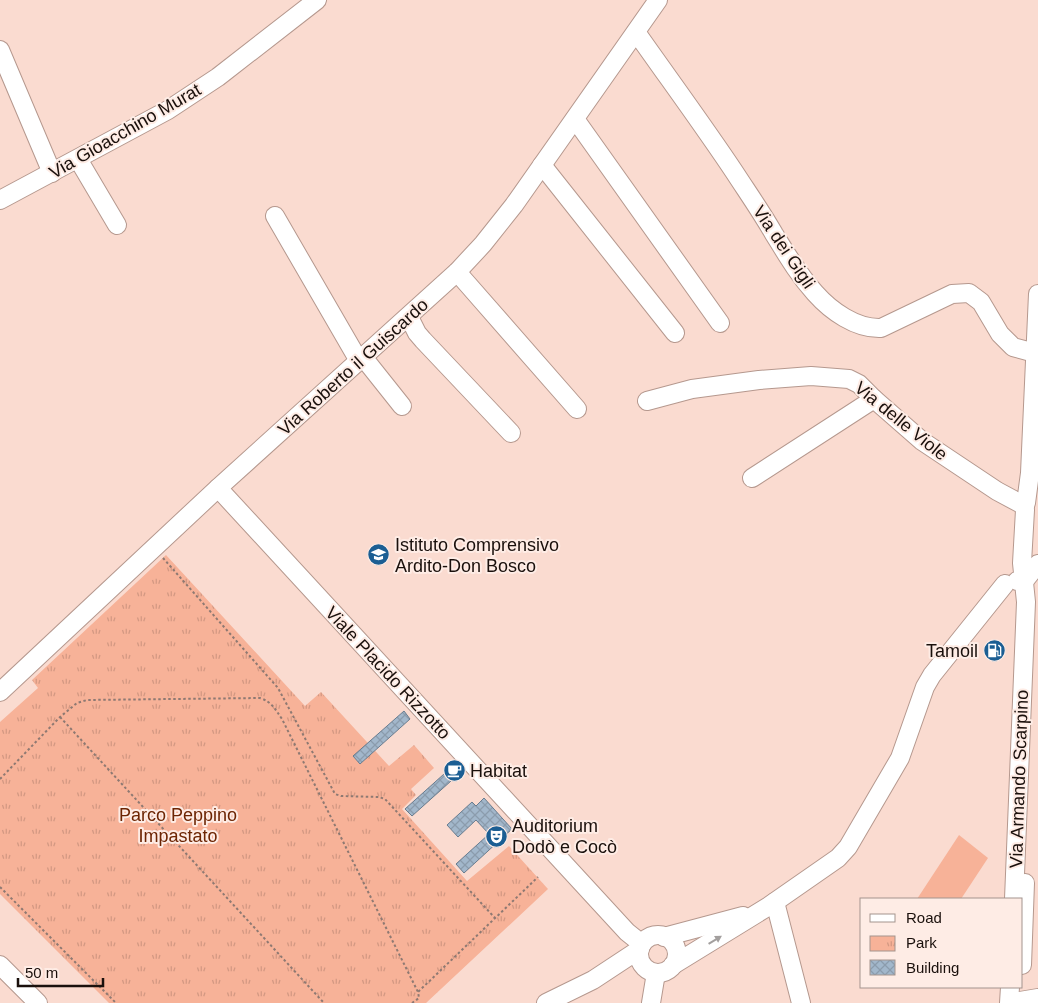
<svg xmlns="http://www.w3.org/2000/svg" width="1038" height="1003" viewBox="0 0 1038 1003" font-family="Arial,sans-serif">
	<defs>
		<pattern id="park-tufts" width="24" height="20" patternUnits="userSpaceOnUse" patternTransform="scale(1.25)"><rect width="24" height="20" fill="#f7b298"/><path d="M3 7l-1-3M5 7V3M7 7l1-3M15 17l-1-3M17 17v-4M19 17l1-3" fill="none" stroke="#d39882"/></pattern>
		<pattern id="building-cross-hatch" width="8" height="8" patternUnits="userSpaceOnUse" patternTransform="scale(1.25)"><rect width="8" height="8" fill="#a2b7cb"/><path d="M0 0l8 8M0 8l8-8" fill="none" stroke="#8b9cad"/></pattern>
	</defs>
	<rect width="100%" height="100%" fill="#fadbd0"/>
	<path fill="#f7b298" d="M 959,835 L 988,858 L 961,899 L 917,899 Z"/>
	<path fill="url(#park-tufts)" d="M 166,555 L 305,706 L 321,692 L 389,766 L 414,745 L 434,768 L 411,789 L 416,795 L 402,809 L 467,881 L 509,846 L 548,889 L 426,1003 L 109,1003 L 0,894 L 0,722 L 38,688 L 32,680 Z"/>
	<g fill="url(#building-cross-hatch)" stroke="#687c8f">
		<path d="M 404,711 L 410,719 L 360,764 L 353,756 Z"/>
		<path d="M 454,765 L 461,772 L 412,816 L 405,809 Z"/>
		<path d="M 484,798 L 512,829 L 464,873 L 456,864 L 489,834 L 476,820 L 458,837 L 447,825 L 472,802 L 476,806 Z"/>
	</g>
	<g fill="none" stroke-linecap="round" stroke-linejoin="round">
		<defs>
			<g id="minor">
				<path d="M 636,32 C 669,79 703,125 735,173 C 748,193 762,213 774,234 C 787,255 798,274 815,293 C 831,311 856,329 881,328 L 952,294 L 969,293 L 981,302 L 1000,334 L 1013,347 L 1035,353"/>
				<path d="M 0,50 L 52,173"/>
				<path d="M 575,119 L 720,323"/>
				<path d="M 78,159 L 117,225"/>
				<path d="M 542,165 L 675,333"/>
				<path d="M 0,200 L 168,110 L 218,77 L 317,0"/>
				<path d="M 275,216 L 359,361"/>
				<path d="M 457,272 L 577,409"/>
				<path d="M 409,317 L 417,333 L 423,340 L 511,433"/>
				<path d="M 363,357 L 402,406"/>
				<path d="M 647,401 L 692,389 L 759,380 L 811,376 L 849,379 L 859,384 L 874,399 L 922,441 L 997,491 L 1025,506"/>
				<path d="M 752,478 L 874,399"/>
				<path d="M 218,488 L 627,932 L 642,944"/>
				<path d="M 1026,503 L 1030,473 L 1038,294"/>
				<path d="M 1017,581 L 1025,580 L 1038,564"/>
				<path d="M 0,692 L 218,488 L 457,272 L 483,244 L 514,205 L 658,0"/>
				<path d="M 1014,899 L 1026,602 L 1022,563 L 1025,510"/>
				<path d="M 775,902 L 801,1003"/>
				<circle cx="658" cy="954" r="19"/>
				<path d="M 664,937 L 743,916"/>
				<path d="M 0,965 L 38,1003"/>
				<path d="M 673,965 L 769,906 L 838,858 L 848,847 L 900,758 L 925,687 L 932,675 L 1005,584"/>
				<path d="M 1022,965 L 1025,883"/>
				<path d="M 1020,1001 L 1038,998"/>
				<path d="M 546,1003 L 593,980 L 640,949"/>
				<path d="M 651,1003 L 656,973"/>
				<path d="M 1009,1003 L 1010,987"/>
			</g>
		</defs>
		<use href="#minor" stroke="#b5988e" stroke-width="20"/>
		<g stroke="#8e7972" stroke-width="2" stroke-dasharray="2.5 2.5" stroke-linecap="butt">
			<path d="M 163,558 L 278,688 L 335,794 L 341,796 L 379,797 L 385,799 L 495,918"/>
			<path d="M 60,717 L 324,1003"/>
			<path d="M 0,779 L 60,717 L 77,703 L 87,700 L 260,698 C 272,702 275,709 282,719 L 418,992"/>
			<path d="M 0,887 L 116,1003"/>
			<path d="M 412,1003 L 419,998 L 418,992 L 538,877"/>
		</g>
		<use href="#minor" stroke="#fff" stroke-width="18"/>
	</g>
	<defs><path id="oneway-solid" d="M-6-.8H1V-3.2L6.5 0L1 3.2V.8H-6Z" transform="scale(1.25)"/></defs>
	<use fill="#a39f9e" href="#oneway-solid" transform="translate(715 940) rotate(-31)"/>
	<defs>
		<symbol id="school-disc" viewBox="-11 -11 22 22"><circle r="9.5" fill="#1b5e93" stroke="#feece5"/><path d="M0-5L7-2L0 1L-7-2ZM-4 1L0 2.5L4 1V4Q0 6-4 4Z" fill="#fff"/></symbol>
		<symbol id="fuel-disc" viewBox="-11 -11 22 22"><circle r="9.5" fill="#1b5e93" stroke="#feece5"/><path d="M-5.5-6h7V0h2V4h1.3V-2.5L3-4.5l.8-.8L6-3V5H2.5V1h-1V6h-7ZM-4.2-4.7v3.2H.2V-4.7Z" fill="#fff"/></symbol>
		<symbol id="cafe-disc" viewBox="-11 -11 22 22"><circle r="9.5" fill="#1b5e93" stroke="#feece5"/><path d="M-5.5-4.5H6V0H3Q3 3.5 0 3.5H-2.5Q-5.5 3.5-5.5 0ZM3-3.2v2h1.7v-2ZM-6 4.5H4V6H-6Z" fill="#fff"/></symbol>
		<symbol id="theatre-disc" viewBox="-11 -11 22 22"><circle r="9.5" fill="#1b5e93" stroke="#feece5"/><path d="M-5-5.5Q0-4 5-5.5V0Q5 5 0 6Q-5 5-5 0ZM-3.3-2.5H-1v1.5H-3.3ZM1-2.5H3.3v1.5H1ZM-2.8 1Q0 5.5 2.8 1Z" fill="#fff"/></symbol>
	</defs>
	<g fill-rule="evenodd">
		<use href="#school-disc" x="366" y="542" width="25" height="25"/>
		<use href="#fuel-disc" x="982" y="638" width="25" height="25"/>
		<use href="#cafe-disc" x="442" y="758" width="25" height="25"/>
		<use href="#theatre-disc" x="484" y="824" width="25" height="25"/>
	</g>
	<g text-anchor="middle" stroke-width="4" stroke-linejoin="round" paint-order="stroke">
		<g font-size="18" fill="#1a100c" stroke="#feece5">
			<text transform="translate(125 131) rotate(-30)" y="6">Via Gioacchino Murat</text>
			<text transform="translate(784 247) rotate(56)" y="6">Via dei Gigli</text>
			<text transform="translate(353 367) rotate(-42)" y="6">Via Roberto il Guiscardo</text>
			<text transform="translate(901 421) rotate(39)" y="6">Via delle Viole</text>
			<text transform="translate(388 673) rotate(47)" y="6">Viale Placido Rizzotto</text>
			<text transform="translate(1019 779) rotate(-88)" y="6">Via Armando Scarpino</text>
		</g>
		<g font-size="18" fill="#1a100c" stroke="#feece5" text-anchor="start">
			<text x="395" y="551">Istituto Comprensivo<tspan x="395" dy="21">Ardito-Don Bosco</tspan></text>
			<text x="978" y="657" text-anchor="end">Tamoil</text>
			<text x="470" y="777">Habitat</text>
			<text x="512" y="832">Auditorium<tspan x="512" dy="21">Dodò e Cocò</tspan></text>
		</g>
		<g font-size="18" fill="#6d2503" stroke="#feece5">
			<text x="178" y="821">Parco Peppino<tspan x="178" dy="21">Impastato</tspan></text>
		</g>
	</g>
	<rect x="860" y="898" width="162" height="90" fill="#feece5" stroke="#a3948e"/>
	<rect x="870" y="914" width="25" height="8" fill="#ffffff" stroke="#a3948e"/>
	<text x="906" y="923" font-size="15" fill="#1a100c">Road</text>
	<rect x="870" y="936" width="25" height="15" fill="url(#park-tufts)" stroke="#a3948e"/>
	<text x="906" y="948" font-size="15" fill="#1a100c">Park</text>
	<rect x="870" y="960" width="25" height="15" fill="url(#building-cross-hatch)" stroke="#a3948e"/>
	<text x="906" y="973" font-size="15" fill="#1a100c">Building</text>
	<path d="M18 978v8h85v-8" fill="none" stroke="#1a100c" stroke-width="2.5"/>
	<text x="25" y="978" font-size="15" fill="#1a100c" stroke="#feece5" stroke-width="4" paint-order="stroke">50 m</text>
</svg>
